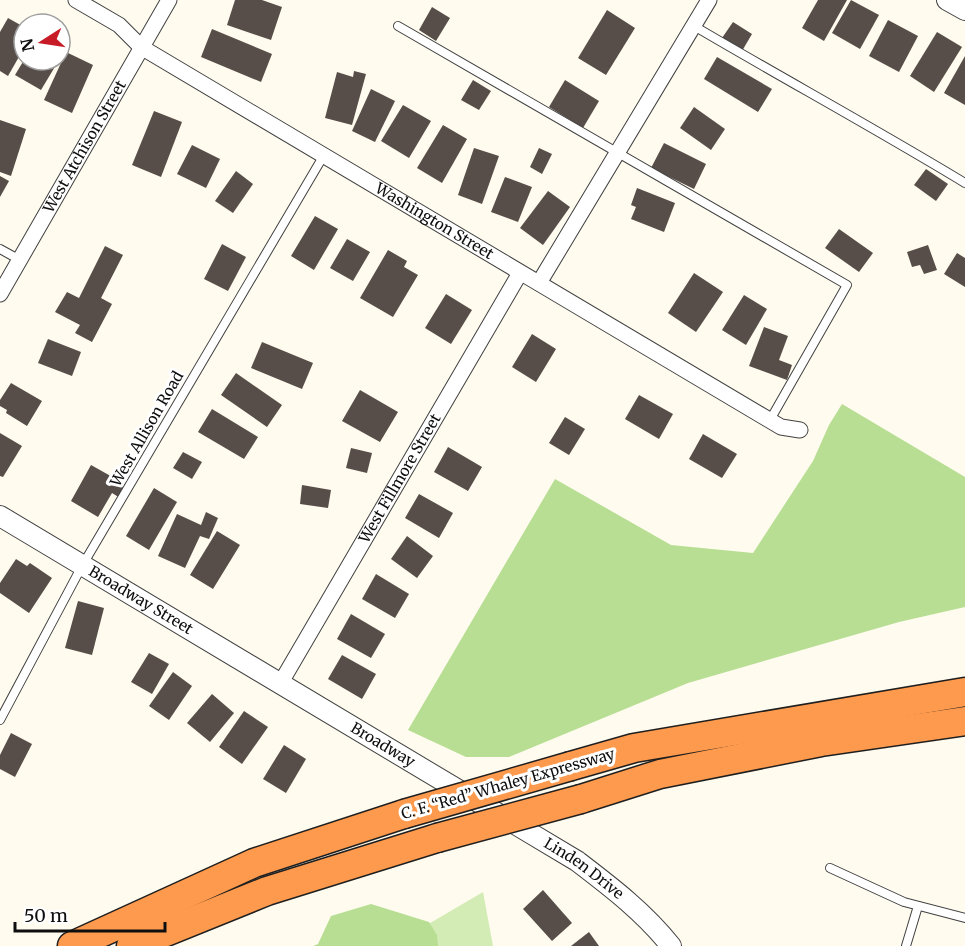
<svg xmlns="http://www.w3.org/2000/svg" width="965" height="946" viewBox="0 0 965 946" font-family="Merriweather,serif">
	<rect width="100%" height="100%" fill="#fffbee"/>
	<path fill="#d3ecb5" d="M 483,892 L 493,946 L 391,946 Z"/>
	<g fill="#b7de93">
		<path d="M 842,404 L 965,477 L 965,607 L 899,622 L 688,683 L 509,757 L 466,757 L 408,730 L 555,479 L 671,545 L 753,553 L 813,461 L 829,425 Z"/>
		<path d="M 371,904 L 429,922 L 437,935 L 438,946 L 313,946 L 318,944 L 331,916 Z"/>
	</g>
	<g fill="#574e49">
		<path d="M 235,0 L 262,0 L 282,7 L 271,40 L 227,25 Z"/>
		<path d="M 818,0 L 847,0 L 824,41 L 802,28 Z"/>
		<path d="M 851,0 L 879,15 L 860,49 L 832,33 Z"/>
		<path d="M 432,7 L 450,18 L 436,41 L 419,30 Z"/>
		<path d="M 607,10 L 635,28 L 606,75 L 578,58 Z"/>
		<path d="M 8,18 L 24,27 L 24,48 L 8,76 L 0,71 L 0,32 Z"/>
		<path d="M 888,20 L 918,36 L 899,72 L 869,56 Z"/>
		<path d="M 733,22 L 752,34 L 742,51 L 722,38 Z"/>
		<path d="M 212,29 L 272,54 L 261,82 L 201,57 Z"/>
		<path d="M 937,32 L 962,47 L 934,92 L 910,76 Z"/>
		<path d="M 66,52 L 93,65 L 72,113 L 44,100 Z"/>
		<path d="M 965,56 L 965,105 L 944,93 Z"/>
		<path d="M 717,57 L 772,89 L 758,112 L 704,79 Z"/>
		<path d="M 24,60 L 59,60 L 41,90 L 15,75 Z"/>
		<path d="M 354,71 L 366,74 L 352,125 L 325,118 L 337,72 L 353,77 Z"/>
		<path d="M 473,80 L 491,91 L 479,110 L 461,100 Z"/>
		<path d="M 565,80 L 599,101 L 583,128 L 549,107 Z"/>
		<path d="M 371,89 L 395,101 L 375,142 L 352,131 Z"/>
		<path d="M 403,105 L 431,121 L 409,158 L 381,141 Z"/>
		<path d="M 694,107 L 725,129 L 711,150 L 680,128 Z"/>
		<path d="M 154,111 L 182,122 L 161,177 L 132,165 Z"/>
		<path d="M 0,120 L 26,129 L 11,176 L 0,172 Z"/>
		<path d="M 443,125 L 467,139 L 442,183 L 417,168 Z"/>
		<path d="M 664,143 L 706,164 L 694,189 L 651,168 Z"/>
		<path d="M 192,145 L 220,159 L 206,188 L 177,174 Z"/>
		<path d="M 474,148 L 499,156 L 482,204 L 458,195 Z"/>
		<path d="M 539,148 L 552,154 L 542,174 L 530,167 Z"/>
		<path d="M 926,169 L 948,184 L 936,201 L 914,185 Z"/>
		<path d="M 236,171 L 253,184 L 233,213 L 215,201 Z"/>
		<path d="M 0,176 L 9,181 L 0,197 Z"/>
		<path d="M 505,177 L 532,187 L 518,222 L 491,212 Z"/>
		<path d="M 637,188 L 675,203 L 664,232 L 631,219 L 636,207 L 631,205 Z"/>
		<path d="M 548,191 L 570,207 L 543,245 L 520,228 Z"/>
		<path d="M 315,216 L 338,229 L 314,270 L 291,256 Z"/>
		<path d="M 839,229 L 873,253 L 859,272 L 825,248 Z"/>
		<path d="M 347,239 L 370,252 L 353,281 L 330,268 Z"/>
		<path d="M 222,244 L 246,257 L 228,291 L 204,279 Z"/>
		<path d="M 928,245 L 937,270 L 924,274 L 920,265 L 912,267 L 907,252 Z"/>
		<path d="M 105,246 L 123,255 L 101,298 L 112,304 L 92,342 L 75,333 L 80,325 L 55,312 L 67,292 L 79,298 Z"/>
		<path d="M 388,250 L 407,261 L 404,267 L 418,275 L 393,317 L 360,298 Z"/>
		<path d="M 957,253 L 965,258 L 965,287 L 944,274 Z"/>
		<path d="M 694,273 L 723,292 L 696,332 L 668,313 Z"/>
		<path d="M 446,294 L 472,310 L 451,344 L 425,328 Z"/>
		<path d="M 744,295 L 767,309 L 746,345 L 722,330 Z"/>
		<path d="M 764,327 L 788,336 L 779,360 L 792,365 L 787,380 L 749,366 Z"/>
		<path d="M 532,334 L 556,349 L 536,382 L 512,367 Z"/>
		<path d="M 48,339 L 81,352 L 72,376 L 38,363 Z"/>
		<path d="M 262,342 L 313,363 L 302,389 L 251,368 Z"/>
		<path d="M 236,373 L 282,405 L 267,427 L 221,395 Z"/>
		<path d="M 11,383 L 42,401 L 27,426 L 6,413 L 7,410 L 0,406 L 0,400 Z"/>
		<path d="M 360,390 L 398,412 L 380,442 L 342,421 Z"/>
		<path d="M 639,395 L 673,414 L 659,439 L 625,419 Z"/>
		<path d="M 212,409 L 258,437 L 244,459 L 198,432 Z"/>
		<path d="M 565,417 L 585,429 L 569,455 L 549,443 Z"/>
		<path d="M 0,433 L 22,446 L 3,477 L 0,476 Z"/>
		<path d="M 703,434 L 737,454 L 722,478 L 689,459 Z"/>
		<path d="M 448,447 L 482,467 L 468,491 L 434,472 Z"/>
		<path d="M 351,448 L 372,453 L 367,473 L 346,468 Z"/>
		<path d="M 183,452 L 202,462 L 192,479 L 173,468 Z"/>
		<path d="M 91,465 L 132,488 L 125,501 L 112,493 L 98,517 L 71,501 Z"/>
		<path d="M 302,485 L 331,490 L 328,508 L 300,504 Z"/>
		<path d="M 154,488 L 177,502 L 149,550 L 126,536 Z"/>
		<path d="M 419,494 L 453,513 L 439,538 L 405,518 Z"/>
		<path d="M 206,512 L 218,518 L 209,539 L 200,536 L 185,568 L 158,556 L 177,514 L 201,525 Z"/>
		<path d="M 217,531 L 240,545 L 213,589 L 190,575 Z"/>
		<path d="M 407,536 L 433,556 L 417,578 L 391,559 Z"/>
		<path d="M 16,559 L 27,566 L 30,563 L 52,578 L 29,613 L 0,593 L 0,583 Z"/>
		<path d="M 376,574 L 409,594 L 395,618 L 362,599 Z"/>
		<path d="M 78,601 L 104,608 L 92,655 L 65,648 Z"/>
		<path d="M 351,614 L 385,634 L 371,658 L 337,639 Z"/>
		<path d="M 149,653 L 169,664 L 152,694 L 131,682 Z"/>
		<path d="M 342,655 L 376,674 L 362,699 L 328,679 Z"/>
		<path d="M 173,672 L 192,686 L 169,720 L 149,706 Z"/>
		<path d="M 212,694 L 234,713 L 210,742 L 187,723 Z"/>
		<path d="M 244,711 L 268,727 L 242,764 L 219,747 Z"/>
		<path d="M 11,733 L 32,744 L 15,777 L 0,769 L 0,755 Z"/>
		<path d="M 284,745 L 306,759 L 286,793 L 263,779 Z"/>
		<path d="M 543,890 L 572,923 L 552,941 L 523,909 Z"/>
		<path d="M 589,932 L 599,946 L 571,946 Z"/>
	</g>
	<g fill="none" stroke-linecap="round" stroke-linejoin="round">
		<defs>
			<g id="service">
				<path d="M 398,26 L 847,285 L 770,420"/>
				<path d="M 694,26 C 784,79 876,129 965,183"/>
				<path d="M 0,249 L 20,260"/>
				<path d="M 0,720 L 82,566 L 324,155"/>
				<path d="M 830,868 L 904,902 L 965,918"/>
				<path d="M 906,946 L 918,906"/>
			</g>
			<g id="minor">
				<path id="s1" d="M 76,0 L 119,25 L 141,47 L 781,427 L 800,430"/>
				<path d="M 539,283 L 709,0"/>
				<path id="s2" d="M 0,294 L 169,0"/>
				<path id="s3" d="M 280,684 L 520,273"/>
			</g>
			<g id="tertiary">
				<path d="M 947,0 L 965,10"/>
				<path id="s4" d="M 0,516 L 577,861 C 611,887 644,912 671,946"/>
			</g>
			<g id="motorway">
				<path d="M 571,766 L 634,748 L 965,692"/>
				<path d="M 581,799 L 660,774 L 821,742 L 965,721"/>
				<path d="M 72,946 L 254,863 L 404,814"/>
				<path d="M 131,946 L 267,891 L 437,838"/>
			</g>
		</defs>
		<use href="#service" stroke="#414141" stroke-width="10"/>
		<use href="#minor" stroke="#414141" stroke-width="17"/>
		<use href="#tertiary" stroke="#414141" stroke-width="22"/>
		<use href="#motorway" stroke="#1f1f1f" stroke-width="31"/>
		<use href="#service" stroke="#fff" stroke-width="8"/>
		<use href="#minor" stroke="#fff" stroke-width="15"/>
		<use href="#tertiary" stroke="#fff" stroke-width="20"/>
		<use href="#motorway" stroke="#fe9a4d" stroke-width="28"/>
		<defs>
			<g id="motorway-bridge">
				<path d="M 404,814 L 571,766"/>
				<path d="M 437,838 L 581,799"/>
			</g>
		</defs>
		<use href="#motorway-bridge" stroke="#1f1f1f" stroke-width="31" stroke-linecap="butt"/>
		<use href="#motorway-bridge" stroke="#fe9a4d" stroke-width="28"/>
	</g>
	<g text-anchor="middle" stroke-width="6" stroke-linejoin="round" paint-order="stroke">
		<g font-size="15" fill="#0e0e0e" stroke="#fff">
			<text dy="5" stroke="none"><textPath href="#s2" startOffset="170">West Atchison Street</textPath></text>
			<text dy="5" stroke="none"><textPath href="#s1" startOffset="422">Washington Street</textPath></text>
			<text transform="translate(147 429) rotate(-60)" y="5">West Allison Road</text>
			<text dy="5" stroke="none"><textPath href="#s3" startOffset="238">West Fillmore Street</textPath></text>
			<text dy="5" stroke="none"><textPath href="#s4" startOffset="164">Broadway Street</textPath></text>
			<text dy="5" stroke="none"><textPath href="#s4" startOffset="446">Broadway</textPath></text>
			<text transform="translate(508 784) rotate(-16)" y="5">C. F. “Red” Whaley Expressway</text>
			<text dy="5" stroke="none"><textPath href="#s4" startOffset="682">Linden Drive</textPath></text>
		</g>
	</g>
	<g transform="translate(42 42) rotate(258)"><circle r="28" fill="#ffffff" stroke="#9f9f9f" stroke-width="1.5"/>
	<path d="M0-4.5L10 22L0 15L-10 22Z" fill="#c71c28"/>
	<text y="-9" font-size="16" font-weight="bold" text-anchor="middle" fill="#0e0e0e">N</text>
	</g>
	<path d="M15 922v9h150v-9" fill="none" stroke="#0e0e0e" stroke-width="3"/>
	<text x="24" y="922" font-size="18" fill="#0e0e0e" stroke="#ffffff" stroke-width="4.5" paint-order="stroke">50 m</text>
</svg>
